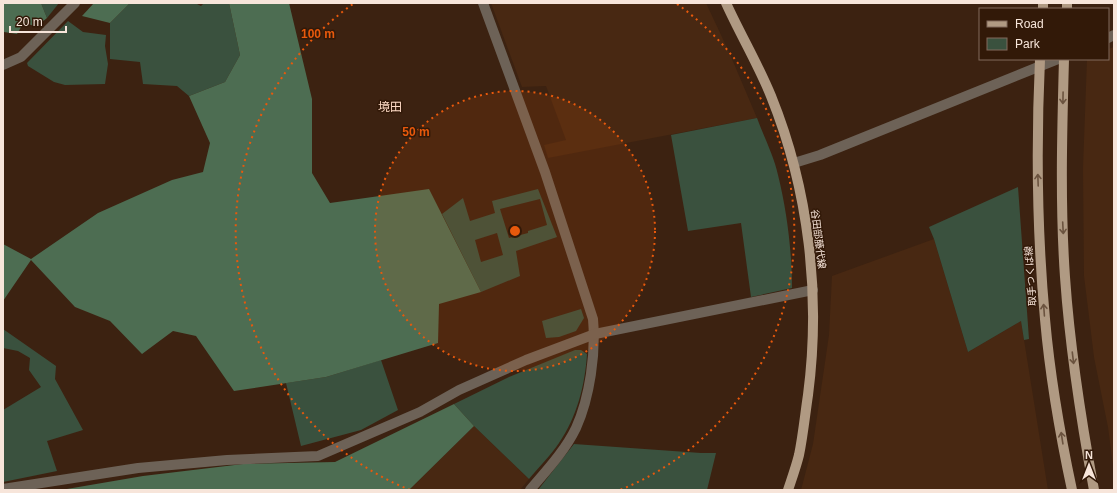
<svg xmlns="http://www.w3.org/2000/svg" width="1117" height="493" viewBox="0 0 1117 493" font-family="Helvetica,'Noto Sans JP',sans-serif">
	<rect width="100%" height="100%" fill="#3c2211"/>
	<g fill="#482812">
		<path d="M 491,3 L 706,3 L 729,52 L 757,118 L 548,158 L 544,145 L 566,140 L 546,86 L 522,87 Z"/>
		<path d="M 1114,47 L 1114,474 L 1108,427 L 1094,357 L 1084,276 L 1083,168 L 1087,59 L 1108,59 L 1108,49 Z"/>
		<path d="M 934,239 L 968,352 L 1021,321 L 1048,490 L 801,490 L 813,444 L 829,335 L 832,276 Z"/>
		<path d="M 474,426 L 529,479 L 520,490 L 409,490 Z"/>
	</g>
	<g fill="#3a513e" fill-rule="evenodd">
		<path d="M 41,3 L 59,3 L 47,18 Z"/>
		<path d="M 130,3 L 195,3 L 201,6 L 204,3 L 229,3 L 240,55 L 225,82 L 189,96 L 177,86 L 143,84 L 140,62 L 110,59 L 110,23 Z"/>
		<path d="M 68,21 L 83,32 L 106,35 L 105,46 L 108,64 L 105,84 L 65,85 L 54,82 L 28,66 L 27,63 Z"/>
		<path d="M 757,118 C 764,137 774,156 778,175 C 787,211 792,252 792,288 L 751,297 L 741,223 L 688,231 L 671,135 Z"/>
		<path d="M 1018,187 L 1029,339 L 1024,340 L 1021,321 L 968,352 L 934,239 L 929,227 Z"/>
		<path d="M 538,189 L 557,237 L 516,251 L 520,276 L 481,292 L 442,214 L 463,198 L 470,221 L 495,213 L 492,201 ZM 540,199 L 547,225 L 528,231 L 528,233 L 509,238 L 500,209 ZM 497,233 L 503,255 L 481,262 L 475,240 Z"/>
		<path d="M 581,309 L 584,318 L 576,331 L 559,337 L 546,338 L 542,321 Z"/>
		<path d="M 3,329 L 56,366 L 55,379 L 83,430 L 47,441 L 57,471 L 3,482 L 3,410 L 41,387 L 29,370 L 30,358 L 18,351 L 3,348 Z"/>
		<path d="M 575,350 L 581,350 L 587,354 C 585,385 577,417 559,443 C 551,455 539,467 529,479 L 474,426 L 454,404 L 509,377 Z"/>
		<path d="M 381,360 L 398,410 L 361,430 L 301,446 L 286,383 L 326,377 Z"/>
		<path d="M 574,444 L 701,453 L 716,453 L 707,490 L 538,490 Z"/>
	</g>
	<g fill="#4d6d52">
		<path d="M 3,3 L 41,3 L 47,18 L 36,27 L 24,22 L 17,34 L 4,32 Z"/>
		<path d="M 94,3 L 130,3 L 110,23 L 82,16 Z"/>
		<path d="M 229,3 L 289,3 L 312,99 L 312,173 L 330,203 L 429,189 L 481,292 L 439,304 L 438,343 L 326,377 L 234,391 L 196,336 L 173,331 L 142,354 L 110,321 L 75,307 L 31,260 L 3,301 L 3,244 L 31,259 L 98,213 L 172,180 L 203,172 L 210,143 L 189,96 L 225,82 L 240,55 Z"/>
		<path d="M 454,404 L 474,426 L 409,490 L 61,490 L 143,476 L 243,464 L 335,462 Z"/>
	</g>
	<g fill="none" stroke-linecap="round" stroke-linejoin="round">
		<g stroke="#6d6257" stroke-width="10">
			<path d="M 483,3 L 545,172 L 593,319 C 596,353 590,397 576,428 C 565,451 546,471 530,490"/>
			<path d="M 1108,38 L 1114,35"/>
			<path d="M 3,65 L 21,57 L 75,3"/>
			<path d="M 794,163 L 820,155 L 1058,59"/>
			<path d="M 3,489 L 138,468 L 227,460 L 318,456 L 420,412 L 459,390 L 477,382 L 526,360 L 595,334 L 813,290"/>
		</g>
		<g stroke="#b09a83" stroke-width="10">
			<path d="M 726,3 C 740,34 758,64 771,96 C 809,190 821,295 808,395 C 805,415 803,436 799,455 C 796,467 792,478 788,490"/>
			<path d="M 1043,9 L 1043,3"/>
			<path d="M 1067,9 L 1067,3"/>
			<path d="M 1040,59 C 1036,146 1037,233 1045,319 C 1050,376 1060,434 1072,490"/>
			<path d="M 1064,59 C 1062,132 1060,205 1065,277 C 1070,349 1081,420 1094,490"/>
		</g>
	</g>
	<defs><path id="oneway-shaft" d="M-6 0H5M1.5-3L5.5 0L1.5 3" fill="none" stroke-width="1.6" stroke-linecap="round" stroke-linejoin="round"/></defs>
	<g stroke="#6b533f">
		<use href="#oneway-shaft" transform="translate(1063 98) rotate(91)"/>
		<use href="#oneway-shaft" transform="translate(1038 180) rotate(-92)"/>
		<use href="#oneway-shaft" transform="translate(1063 228) rotate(87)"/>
		<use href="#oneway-shaft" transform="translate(1044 310) rotate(-94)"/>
		<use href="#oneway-shaft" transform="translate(1073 358) rotate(83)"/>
		<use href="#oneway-shaft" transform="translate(1062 438) rotate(-99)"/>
	</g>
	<circle cx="515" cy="231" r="140" fill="#e8590c" fill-opacity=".12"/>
	<g fill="none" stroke="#e8590c" stroke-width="2" stroke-dasharray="2 4">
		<circle cx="515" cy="231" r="140"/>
		<path d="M410 490A279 279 0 0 1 353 4M677 4A279 279 0 0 1 620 490"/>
	</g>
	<g text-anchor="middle" stroke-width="3" stroke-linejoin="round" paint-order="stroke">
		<g font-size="10" fill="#f7e5da" stroke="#321908">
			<text transform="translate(819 239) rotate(83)" y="4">谷田部藤代線</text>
			<text transform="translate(1030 276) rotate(-94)" y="4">取手つくば線</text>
		</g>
		<g font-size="12" fill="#fdd9c4" stroke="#321908">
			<text x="390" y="111">境田</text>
		</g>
	</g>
	<circle cx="515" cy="231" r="6" fill="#e8590c" stroke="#321908" stroke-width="2"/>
	<g font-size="12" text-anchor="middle" font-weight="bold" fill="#e8590c" stroke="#321908" stroke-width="3" stroke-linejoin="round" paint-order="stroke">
		<text x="318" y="38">100 m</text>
		<text x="416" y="136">50 m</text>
	</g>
	<rect width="1117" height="493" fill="none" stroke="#f7e5da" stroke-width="8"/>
	<rect x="979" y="8" width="130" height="52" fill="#321908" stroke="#816b5c"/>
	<rect x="987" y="21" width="20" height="6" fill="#b09a83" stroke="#816b5c"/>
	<text x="1015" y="28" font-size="12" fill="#f7e5da">Road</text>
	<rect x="987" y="38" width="20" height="12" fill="#3a513e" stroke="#816b5c"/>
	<text x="1015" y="48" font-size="12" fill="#f7e5da">Park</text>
	<g transform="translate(1089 465)" stroke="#321908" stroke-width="3" paint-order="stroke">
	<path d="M0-3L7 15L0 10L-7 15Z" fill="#f7e5da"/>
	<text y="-6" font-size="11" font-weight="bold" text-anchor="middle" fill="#f7e5da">N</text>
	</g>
	<path d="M10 26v6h56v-6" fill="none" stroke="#f7e5da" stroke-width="2"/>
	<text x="16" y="26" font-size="12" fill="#f7e5da" stroke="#321908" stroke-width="3" paint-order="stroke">20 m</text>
</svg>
